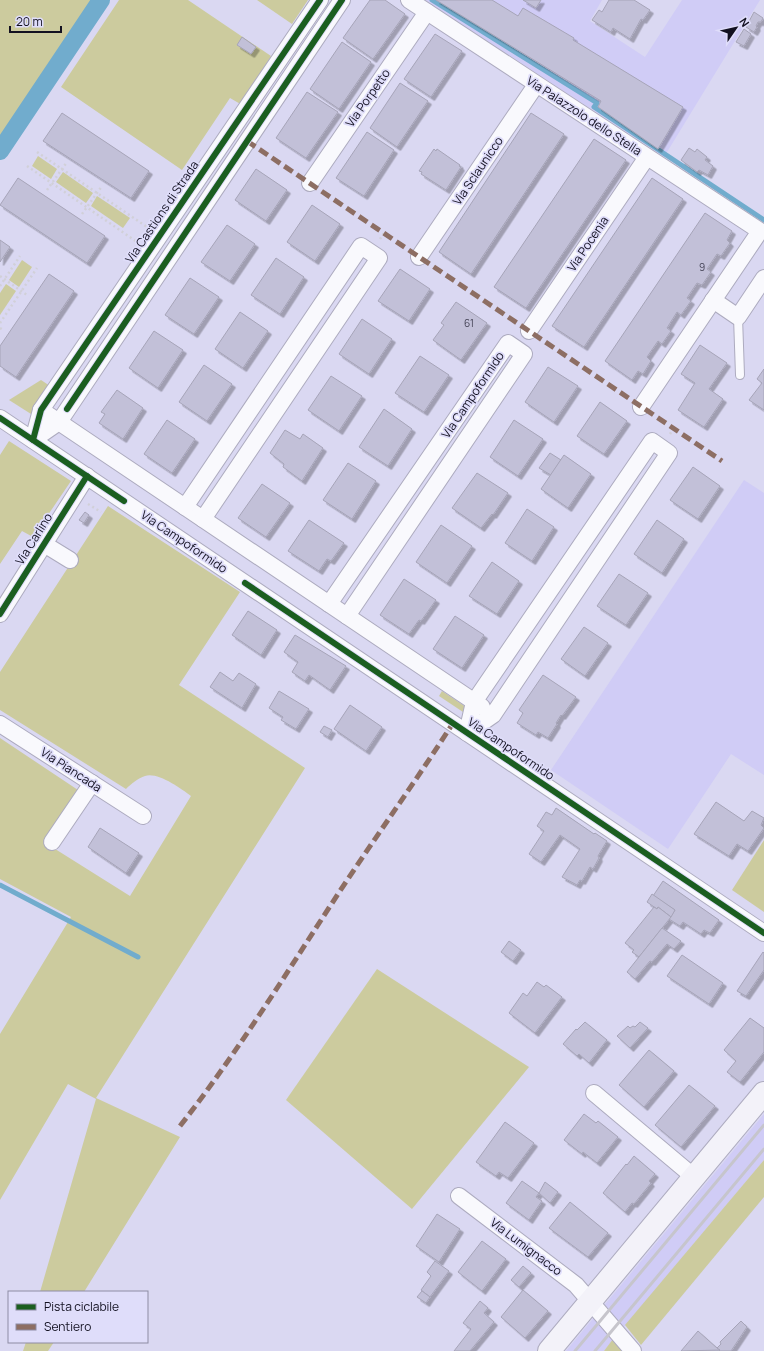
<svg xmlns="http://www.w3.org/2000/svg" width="764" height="1351" viewBox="0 0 764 1351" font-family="Manrope,sans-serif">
	<defs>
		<filter id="shadow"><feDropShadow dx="3.5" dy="3.5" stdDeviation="0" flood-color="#0004"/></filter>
	</defs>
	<rect width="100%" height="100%" fill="#dad8f2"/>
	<g fill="#d0ccf6">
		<path d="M 425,0 L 602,0 L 590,21 L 645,57 L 682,0 L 760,0 L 664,157 Z"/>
		<path d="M 744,480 L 764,493 L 764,775 L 731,754 L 668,849 L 551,770 Z"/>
		<path d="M 764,1114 L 764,1160 L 604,1351 L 566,1351 Z"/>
	</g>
	<g fill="#cccb9e">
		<path d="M 0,0 L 98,0 L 0,147 Z"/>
		<path d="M 119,0 L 188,0 L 271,56 L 242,105 L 230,98 L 182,170 L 61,87 Z"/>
		<path d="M 257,0 L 308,0 L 292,24 Z"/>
		<path d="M 38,156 L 57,169 L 51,179 L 32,166 Z"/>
		<path d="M 63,172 L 93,193 L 86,203 L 56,182 Z"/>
		<path d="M 97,196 L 130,218 L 123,228 L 91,206 Z"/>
		<path d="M 22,260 L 32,267 L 19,287 L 9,280 Z"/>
		<path d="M 6,284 L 16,291 L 0,315 L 0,293 Z"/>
		<path d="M 41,380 L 50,386 L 31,414 L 9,400 Z"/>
		<path d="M 9,441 L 71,481 L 33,537 L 22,531 L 0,564 L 0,455 Z"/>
		<path d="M 108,506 L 240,592 L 179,685 L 305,768 L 96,1098 L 180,1137 L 84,1292 L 40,1292 L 96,1099 L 68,1084 L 0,1200 L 0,1034 L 71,917 L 0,879 L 0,738 L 78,790 L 44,842 L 130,896 L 191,796 C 180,788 158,772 145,776 C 138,778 131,784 126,789 L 0,710 L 0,672 Z"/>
		<path d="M 442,691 L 466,707 L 463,712 L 439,696 Z"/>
		<path d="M 764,840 L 764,912 L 732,890 Z"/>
		<path d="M 377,969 L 529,1067 L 412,1209 L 286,1100 Z"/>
		<path d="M 764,1160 L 764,1197 L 641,1345 L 625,1325 Z"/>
		<path d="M 613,1339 L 624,1351 L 604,1351 Z"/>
		<path d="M 26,1342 L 54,1342 L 48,1351 L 23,1351 Z"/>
	</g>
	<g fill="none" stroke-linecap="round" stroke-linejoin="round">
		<g stroke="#71accd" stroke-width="5">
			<path d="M 432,0 L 597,103 L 594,107 L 764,220"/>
			<path d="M 0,885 L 138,957"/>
		</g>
		<path stroke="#71accd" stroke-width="18" d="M 0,151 L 101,0"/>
	</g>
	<g fill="#c2c0d8" stroke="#a6a4b8" filter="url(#shadow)">
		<path d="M 370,0 L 385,0 L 405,14 L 373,59 L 343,38 Z"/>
		<path d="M 436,0 L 492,0 L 518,16 L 523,8 L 574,38 L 573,40 L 683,107 L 658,149 L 598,107 L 601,101 Z"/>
		<path d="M 523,0 L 541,0 L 536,8 Z"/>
		<path d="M 609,0 L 634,0 L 650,10 L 643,20 L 641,19 L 630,39 L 613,28 L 611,32 L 592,20 L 599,10 L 602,12 Z"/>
		<path d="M 754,12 L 763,18 L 761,22 L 758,22 L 756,26 L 757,27 L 754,32 L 746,27 Z"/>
		<path d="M 744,29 L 751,34 L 744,46 L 736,42 Z"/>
		<path d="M 435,34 L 462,51 L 431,97 L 404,79 Z"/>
		<path d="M 242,37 L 256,47 L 251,54 L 237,45 Z"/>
		<path d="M 342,42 L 371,62 L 339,109 L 310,89 Z"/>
		<path d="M 400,83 L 428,101 L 397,147 L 370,128 Z"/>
		<path d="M 307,92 L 338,112 L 306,158 L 276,138 Z"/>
		<path d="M 62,113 L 149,171 L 131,198 L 43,141 Z"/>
		<path d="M 531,113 L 564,134 L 471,274 L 439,252 Z"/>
		<path d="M 367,132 L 394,150 L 364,196 L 336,178 Z"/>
		<path d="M 594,139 L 626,160 L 526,308 L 494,287 Z"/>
		<path d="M 689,148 L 695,152 L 697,149 L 707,157 L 705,160 L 713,166 L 708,175 L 699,170 L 697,172 L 681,160 Z"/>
		<path d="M 434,149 L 436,151 L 437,149 L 460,165 L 459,166 L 461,167 L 446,190 L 421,174 L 422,172 L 419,171 Z"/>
		<path d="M 256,169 L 287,190 L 266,221 L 235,200 Z"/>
		<path d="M 18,178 L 105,236 L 87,263 L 0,205 Z"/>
		<path d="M 652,178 L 683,199 L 584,347 L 552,326 Z"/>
		<path d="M 312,205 L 340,224 L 315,261 L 287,242 Z"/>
		<path d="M 705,213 L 732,231 L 727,240 L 730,243 L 721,256 L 717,254 L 707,269 L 711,272 L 702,285 L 697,283 L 687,298 L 691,301 L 681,315 L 677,312 L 667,328 L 671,331 L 662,344 L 658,341 L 647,357 L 651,361 L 643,374 L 638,371 L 632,380 L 605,361 Z"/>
		<path d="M 227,225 L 255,244 L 230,281 L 201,262 Z"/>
		<path d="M 0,240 L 10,247 L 0,262 Z"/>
		<path d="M 276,258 L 304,277 L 280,314 L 251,295 Z"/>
		<path d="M 400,269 L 430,289 L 409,321 L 378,301 Z"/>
		<path d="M 49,274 L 74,291 L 16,377 L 0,366 L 0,346 Z"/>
		<path d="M 190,278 L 219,297 L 194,334 L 165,315 Z"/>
		<path d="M 456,302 L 487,323 L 461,360 L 433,340 L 444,325 L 441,323 Z"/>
		<path d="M 240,312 L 268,331 L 243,368 L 215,349 Z"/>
		<path d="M 362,319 L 392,339 L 369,374 L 339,354 Z"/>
		<path d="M 154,331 L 183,350 L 158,388 L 129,368 Z"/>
		<path d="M 700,345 L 727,363 L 709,389 L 723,399 L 704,427 L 678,410 L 695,383 L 681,374 Z"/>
		<path d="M 420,356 L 449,375 L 424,412 L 395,393 Z"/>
		<path d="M 204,365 L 232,384 L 207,421 L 179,402 Z"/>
		<path d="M 548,367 L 578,386 L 554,422 L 525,402 Z"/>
		<path d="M 764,369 L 764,410 L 749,400 L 762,383 L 757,379 Z"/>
		<path d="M 331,376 L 362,396 L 339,431 L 308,410 Z"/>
		<path d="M 117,390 L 143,408 L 123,439 L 99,423 L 105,414 L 101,412 Z"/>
		<path d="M 600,402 L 627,421 L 604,454 L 577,436 Z"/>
		<path d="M 384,409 L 412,429 L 388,466 L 359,447 Z"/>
		<path d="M 167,420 L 195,439 L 172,473 L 144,454 Z"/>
		<path d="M 514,420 L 543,439 L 518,476 L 490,457 Z"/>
		<path d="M 285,430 L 300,439 L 303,434 L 323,448 L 302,481 L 283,467 L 284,464 L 270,453 Z"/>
		<path d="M 550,453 L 561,460 L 551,475 L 539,468 Z"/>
		<path d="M 564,455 L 591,474 L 568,508 L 541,489 Z"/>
		<path d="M 348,463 L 376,481 L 352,519 L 323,500 Z"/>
		<path d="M 693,467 L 720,486 L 698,519 L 670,500 Z"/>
		<path d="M 477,473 L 508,493 L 493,515 L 492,514 L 481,528 L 452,508 Z"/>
		<path d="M 262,484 L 290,503 L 266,537 L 238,518 Z"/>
		<path d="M 527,509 L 554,527 L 532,561 L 505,543 Z"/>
		<path d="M 85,512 L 89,515 L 84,523 L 79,520 Z"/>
		<path d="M 309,520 L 344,543 L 331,561 L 327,559 L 319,571 L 288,551 Z"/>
		<path d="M 657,520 L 684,539 L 662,573 L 634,554 Z"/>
		<path d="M 441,525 L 472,546 L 447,583 L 416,562 Z"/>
		<path d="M 492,562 L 519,581 L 497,614 L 469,596 Z"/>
		<path d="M 619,574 L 648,593 L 626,625 L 597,606 Z"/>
		<path d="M 404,579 L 436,600 L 421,621 L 419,620 L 409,634 L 380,615 Z"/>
		<path d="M 248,611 L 277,630 L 261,655 L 232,635 Z"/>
		<path d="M 455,616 L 484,635 L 462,668 L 433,649 Z"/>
		<path d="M 584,627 L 608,643 L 585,676 L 561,659 Z"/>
		<path d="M 295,635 L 346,666 L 330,690 L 309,675 L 305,681 L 292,672 L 298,662 L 284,652 Z"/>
		<path d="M 220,672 L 233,681 L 239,673 L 256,684 L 242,708 L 210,687 Z"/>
		<path d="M 543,675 L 576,697 L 562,716 L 561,715 L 556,723 L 557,724 L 548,738 L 538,732 L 536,735 L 517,723 L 523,713 L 519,710 Z"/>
		<path d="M 279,691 L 309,709 L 296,729 L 281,720 L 283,717 L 269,708 Z"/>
		<path d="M 350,705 L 382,727 L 366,751 L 334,729 Z"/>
		<path d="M 324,726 L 332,730 L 328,737 L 320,732 Z"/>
		<path d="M 716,802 L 744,821 L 752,811 L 764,818 L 761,825 L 764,828 L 748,851 L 737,844 L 729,856 L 694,834 Z"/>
		<path d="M 556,808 L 594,834 L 595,833 L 607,841 L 598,856 L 599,858 L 593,869 L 590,867 L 582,881 L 580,880 L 577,885 L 562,877 L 580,849 L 560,835 L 541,862 L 529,854 L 544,831 L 537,826 L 546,812 L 552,815 Z"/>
		<path d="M 100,828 L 139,853 L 126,873 L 88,847 Z"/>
		<path d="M 663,881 L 719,920 L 710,933 L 704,930 L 701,934 L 683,922 L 680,926 L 669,919 L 675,910 L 653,896 Z"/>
		<path d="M 652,894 L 675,910 L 671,917 L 658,907 L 657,909 L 647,902 Z"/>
		<path d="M 654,907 L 657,909 L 658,907 L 671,917 L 639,957 L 632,952 L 634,950 L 625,943 Z"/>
		<path d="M 662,928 L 681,941 L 674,949 L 667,944 L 652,962 L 650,961 L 635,979 L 627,972 Z"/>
		<path d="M 509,941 L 521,950 L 513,961 L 501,952 Z"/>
		<path d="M 763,952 L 764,953 L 764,970 L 746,996 L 737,991 Z"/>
		<path d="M 682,955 L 723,983 L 709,1004 L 667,976 Z"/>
		<path d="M 537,982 L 544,987 L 546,985 L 562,997 L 535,1033 L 509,1013 L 523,993 L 527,996 Z"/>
		<path d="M 750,1018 L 764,1028 L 764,1052 L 740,1082 L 727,1072 L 736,1061 L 724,1050 Z"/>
		<path d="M 585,1022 L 607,1040 L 589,1063 L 579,1054 L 577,1056 L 563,1044 L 576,1029 L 577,1030 Z"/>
		<path d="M 640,1022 L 648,1028 L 630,1048 L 617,1036 L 628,1026 L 630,1028 L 633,1026 L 635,1027 Z"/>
		<path d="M 649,1050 L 674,1071 L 644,1107 L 619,1085 Z"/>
		<path d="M 689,1085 L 715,1106 L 681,1147 L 655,1125 Z"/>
		<path d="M 584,1114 L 596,1123 L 598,1121 L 618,1137 L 597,1163 L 583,1152 L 582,1154 L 564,1140 Z"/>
		<path d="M 505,1122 L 534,1143 L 508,1178 L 499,1172 L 496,1176 L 476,1162 Z"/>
		<path d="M 634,1156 L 655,1174 L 649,1181 L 651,1183 L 634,1204 L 632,1203 L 625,1212 L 603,1193 L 626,1164 L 627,1165 Z"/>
		<path d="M 522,1181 L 539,1193 L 536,1197 L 542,1201 L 529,1220 L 506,1203 Z"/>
		<path d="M 545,1182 L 558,1192 L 550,1203 L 539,1193 Z"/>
		<path d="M 570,1202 L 608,1233 L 588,1257 L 549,1228 Z"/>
		<path d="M 437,1214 L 460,1229 L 439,1262 L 416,1246 Z"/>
		<path d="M 482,1241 L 506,1259 L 482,1291 L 458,1272 Z"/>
		<path d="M 435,1261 L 449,1271 L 430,1297 L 421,1290 L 431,1276 L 427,1272 Z"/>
		<path d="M 523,1266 L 531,1273 L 519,1287 L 511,1280 Z"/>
		<path d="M 523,1290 L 548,1311 L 525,1338 L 501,1317 Z"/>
		<path d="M 422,1291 L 430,1297 L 426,1303 L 417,1297 Z"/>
		<path d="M 480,1301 L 488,1308 L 484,1313 L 494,1322 L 470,1351 L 454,1351 L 471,1329 L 463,1323 Z"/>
		<path d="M 741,1321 L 747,1327 L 731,1351 L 720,1351 L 717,1348 L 721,1344 L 720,1342 Z"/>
		<path d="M 698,1331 L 717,1348 L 720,1350 L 681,1351 Z"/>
	</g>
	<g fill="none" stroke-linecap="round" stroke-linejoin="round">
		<defs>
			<path id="service" d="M 738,317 L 740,375"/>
			<g id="minor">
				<path d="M 409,0 L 760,231 L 641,407"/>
				<path d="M 310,183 L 427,12"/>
				<path d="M 419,257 L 536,85"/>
				<path d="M 713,300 L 738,317 L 764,278"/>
				<path d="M 529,331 L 647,157"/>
				<path d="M 41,410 L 482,707"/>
				<path d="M 0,418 L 764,933"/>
				<path d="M 33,440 L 59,422 L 342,0"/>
				<path d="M 33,440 L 41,410 L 320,0"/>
				<path d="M 652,441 L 669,453 L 493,715 L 467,733 L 474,702 Z"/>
				<path d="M 185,507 L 361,246 L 379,258 L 203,519"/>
				<path d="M 44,544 L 70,560"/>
				<path d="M 329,604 L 508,343 L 524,354 L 347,616"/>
				<path d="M 0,614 L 87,476"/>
				<path d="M 0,724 L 143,816"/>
				<path d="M 52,842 L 92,783"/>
				<path d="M 594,1093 L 694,1177"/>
				<path d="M 459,1196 L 576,1285 L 633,1351"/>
			</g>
			<path id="secondary" d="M 549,1351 L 764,1093"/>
		</defs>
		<use href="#service" stroke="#adabbf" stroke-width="10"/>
		<use href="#minor" stroke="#adabbf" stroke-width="18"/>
		<use href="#secondary" stroke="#adabbf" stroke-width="24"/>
		<g stroke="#d1d0d8" stroke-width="2.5" stroke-dasharray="2 3" stroke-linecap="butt">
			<path d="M 37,152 L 147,227"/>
			<path d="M 27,166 L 137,242"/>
			<path d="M 47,190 L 67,162"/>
			<path d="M 82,214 L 102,186"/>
			<path d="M 380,239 L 384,233"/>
			<path d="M 0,276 L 27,295"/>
			<path d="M 0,286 L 20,256"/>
			<path d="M 0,323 L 37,268"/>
			<path d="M 0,328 L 3,330"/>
			<path d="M 670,434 L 673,429"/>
			<path d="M 88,504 L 101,512"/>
		</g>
		<use href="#service" stroke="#f9f9fd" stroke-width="8"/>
		<use href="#minor" stroke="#f9f9fd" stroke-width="16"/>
		<use href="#secondary" stroke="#f3f2f9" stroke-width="22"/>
		<g stroke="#c6c5cc" stroke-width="3">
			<path d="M 575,1351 L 764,1125"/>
			<path d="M 595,1351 L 764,1149"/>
		</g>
		<g stroke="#8d6e63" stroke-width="5" stroke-dasharray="10 5" stroke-linecap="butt">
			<path d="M 247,141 L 722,461"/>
			<path d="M 180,1126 C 238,1052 287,972 338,894 C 376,836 416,781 453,723"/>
		</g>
		<defs>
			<g id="cycleway">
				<path d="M 67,409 L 342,0"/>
				<path d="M 0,418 L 124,501"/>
				<path d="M 33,440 L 41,410 L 320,0"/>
				<path d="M 245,583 L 764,933"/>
				<path d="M 0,614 L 87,476"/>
			</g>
		</defs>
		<use href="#cycleway" stroke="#dfddfa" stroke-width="8"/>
		<use href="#cycleway" stroke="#1b5e20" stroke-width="6"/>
	</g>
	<g text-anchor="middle" stroke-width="3.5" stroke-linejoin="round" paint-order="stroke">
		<g font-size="10" fill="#424053">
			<text x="702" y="271">9</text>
			<text x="469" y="327">61</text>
		</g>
		<g font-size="12" fill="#131121" stroke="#dfddfa">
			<text transform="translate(368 98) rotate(-55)" y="4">Via Porpetto</text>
			<text transform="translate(584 116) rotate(33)" y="4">Via Palazzolo dello Stella</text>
			<text transform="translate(478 171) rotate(-56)" y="4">Via Sclaunicco</text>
			<text transform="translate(162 212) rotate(-56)" y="4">Via Castions di Strada</text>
			<text transform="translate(588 244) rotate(-56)" y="4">Via Pocenia</text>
			<text transform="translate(473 395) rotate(-56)" y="4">Via Campoformido</text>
			<text transform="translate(34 539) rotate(-58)" y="4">Via Carlino</text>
			<text transform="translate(184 542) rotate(34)" y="4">Via Campoformido</text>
			<text transform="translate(511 749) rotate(34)" y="4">Via Campoformido</text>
			<text transform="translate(71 770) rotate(33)" y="4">Via Piancada</text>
			<text transform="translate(526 1247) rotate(37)" y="4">Via Lumignacco</text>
		</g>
	</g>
	<rect x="8" y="1291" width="140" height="52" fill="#dfddfa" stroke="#8d8ba3"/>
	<rect x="16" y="1304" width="20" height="6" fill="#1b5e20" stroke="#8d8ba3"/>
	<text x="44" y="1311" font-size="12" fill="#131121">Pista ciclabile</text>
	<rect x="16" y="1324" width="20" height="6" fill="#8d6e63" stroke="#8d8ba3"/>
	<text x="44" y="1331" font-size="12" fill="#131121">Sentiero</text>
	<g transform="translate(736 28) rotate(56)" stroke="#dfddfa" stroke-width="3" paint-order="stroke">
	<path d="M0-3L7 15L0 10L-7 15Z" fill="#131121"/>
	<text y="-6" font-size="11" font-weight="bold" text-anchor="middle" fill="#131121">N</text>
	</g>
	<path d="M10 26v6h51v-6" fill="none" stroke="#131121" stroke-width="2"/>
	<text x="16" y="26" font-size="12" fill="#131121" stroke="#dfddfa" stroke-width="3" paint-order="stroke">20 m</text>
</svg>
